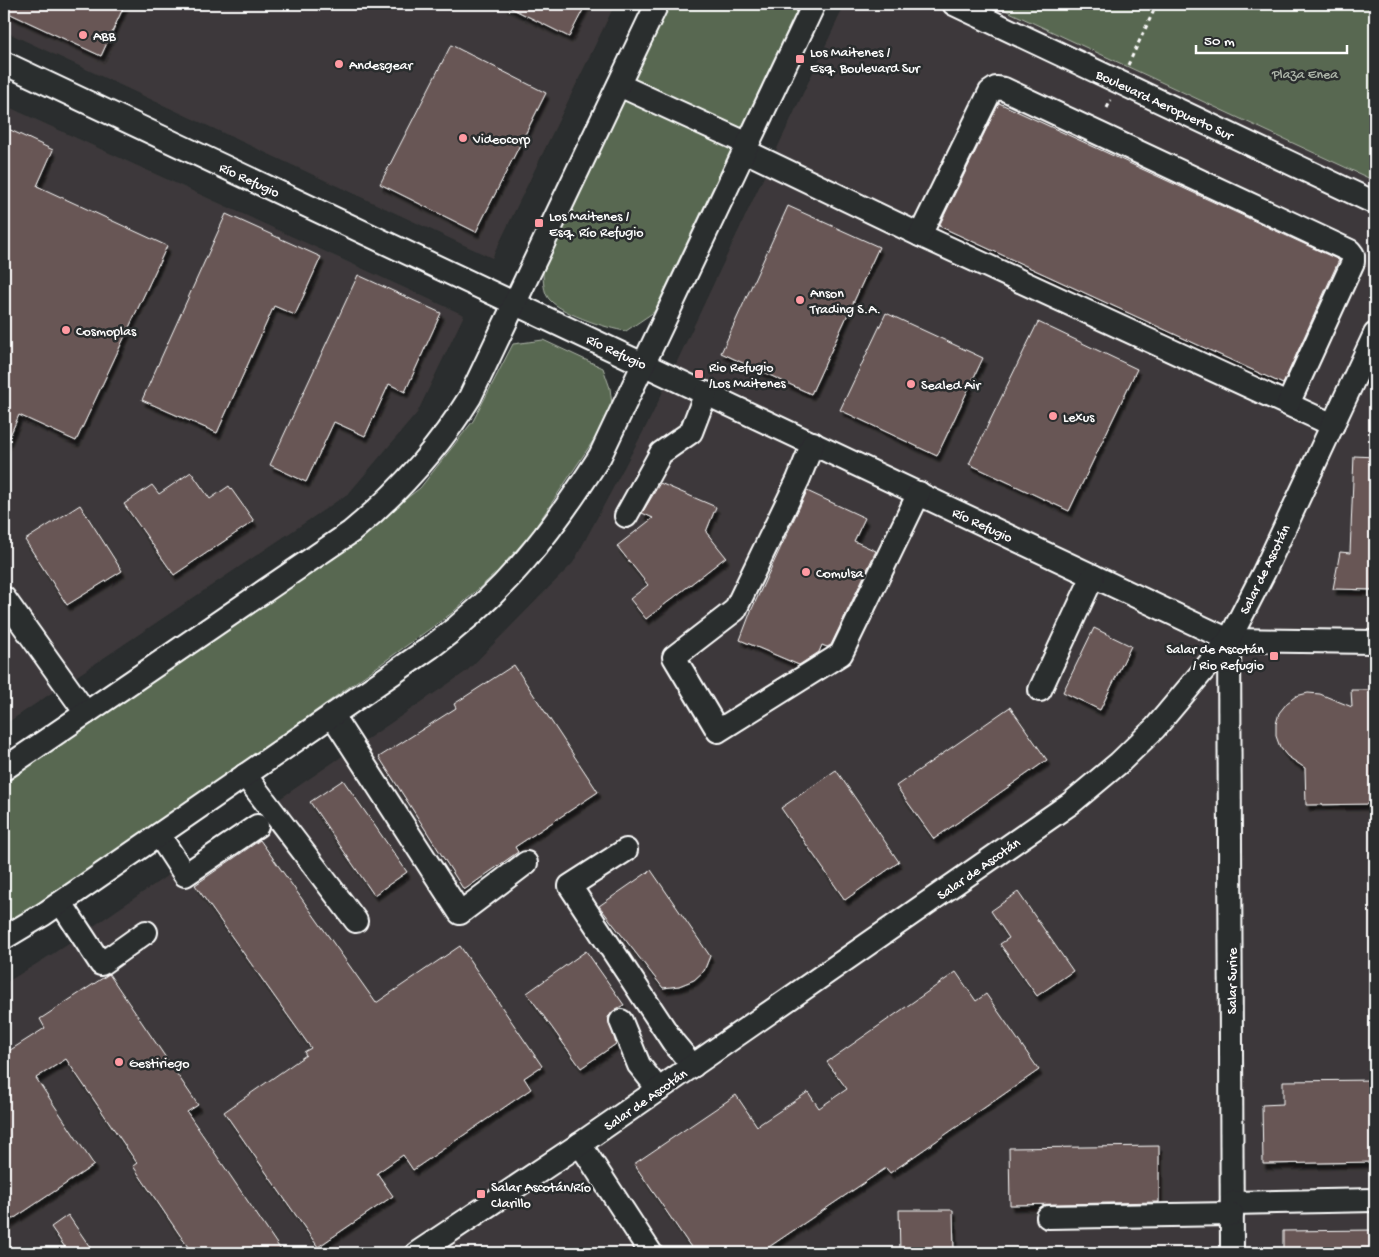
<svg xmlns="http://www.w3.org/2000/svg" width="1379" height="1257" viewBox="0 0 1379 1257" font-family="'Gochi Hand',sans-serif">
	<defs>
		<filter id="shadow"><feDropShadow dx="3" dy="5.5" stdDeviation="1" flood-color="#0009"/></filter>
	</defs>
	<rect width="100%" height="100%" fill="#2a2d2e"/>
	<filter id="ink" filterUnits="userSpaceOnUse"><feTurbulence type="fractalNoise" baseFrequency=".02" numOctaves="2"/><feDisplacementMap in="SourceGraphic" scale="10" xChannelSelector="R" yChannelSelector="G"/><feConvolveMatrix kernelMatrix="1 2 1 2 8 2 1 2 1" color-interpolation-filters="sRGB"/></filter>
	<g filter="url(#ink)">
		<g fill="#3d393a">
			<path d="M 4,4 L 615,4 L 492,258 L 4,31 Z"/>
			<path d="M 845,4 L 1375,4 L 1375,1253 L 4,1253 L 4,984 L 54,953 L 467,671 L 573,563 L 651,417 Z"/>
			<path d="M 4,105 L 464,315 L 417,413 L 349,493 L 4,725 Z"/>
		</g>
		<g fill="#596851" stroke="#acb4a8">
			<path d="M 668,4 L 800,4 L 654,312 L 626,331 C 608,329 555,312 547,296 C 543,288 543,278 543,269 Z"/>
			<path d="M 992,4 L 1363,4 L 1375,9 L 1375,181 Z"/>
			<path d="M 543,340 L 603,368 L 610,388 L 612,405 L 601,429 L 533,531 L 498,571 L 452,613 L 193,799 L 33,907 L 4,924 L 4,780 L 290,588 L 420,488 L 473,421 L 513,344 Z"/>
		</g>
		<g fill="#685655" stroke="#fff" filter="url(#shadow)">
			<path d="M 4,4 L 125,4 L 101,56 L 4,11 Z"/>
			<path d="M 503,4 L 586,4 L 569,37 Z"/>
			<path d="M 451,45 L 546,93 L 476,232 L 380,184 Z"/>
			<path d="M 999,103 L 1339,260 L 1283,384 L 939,226 Z"/>
			<path d="M 4,127 L 53,150 L 37,186 L 167,246 L 76,441 L 19,415 L 4,449 Z"/>
			<path d="M 788,206 L 879,247 L 811,394 L 721,353 Z"/>
			<path d="M 226,214 L 321,257 L 295,315 L 274,306 L 217,433 L 142,400 Z"/>
			<path d="M 358,275 L 441,313 L 405,392 L 389,384 L 365,436 L 334,422 L 306,482 L 270,465 Z"/>
			<path d="M 886,313 L 983,358 L 937,456 L 840,410 Z"/>
			<path d="M 1038,322 L 1137,369 L 1069,511 L 969,464 Z"/>
			<path d="M 1354,456 L 1375,457 L 1375,590 L 1333,589 L 1340,552 L 1350,553 Z"/>
			<path d="M 191,472 L 210,499 L 229,486 L 254,521 L 174,575 L 124,504 L 152,485 L 159,494 Z"/>
			<path d="M 660,483 L 716,507 L 706,532 L 726,557 L 646,619 L 630,599 L 648,585 L 617,546 L 653,518 L 642,513 Z"/>
			<path d="M 807,491 L 865,518 L 854,541 L 876,551 L 831,645 L 827,647 L 822,645 L 819,652 L 799,665 L 740,640 L 751,611 Z"/>
			<path d="M 80,505 L 122,571 L 67,605 L 25,540 Z"/>
			<path d="M 1094,628 L 1131,646 L 1100,710 L 1063,692 Z"/>
			<path d="M 514,665 L 598,792 L 515,847 L 518,852 L 464,890 L 379,757 L 456,708 L 454,704 Z"/>
			<path d="M 1351,690 L 1375,690 L 1375,804 L 1306,805 L 1305,768 L 1287,756 L 1280,747 L 1276,736 L 1276,724 L 1279,713 L 1287,703 L 1296,696 L 1308,693 L 1320,694 L 1352,707 Z"/>
			<path d="M 1010,707 L 1047,760 L 934,839 L 896,786 Z"/>
			<path d="M 836,770 L 899,862 L 845,900 L 781,808 Z"/>
			<path d="M 343,780 L 407,872 L 374,895 L 310,802 Z"/>
			<path d="M 260,840 L 376,1003 L 460,946 L 542,1066 L 524,1078 L 531,1089 L 413,1170 L 403,1155 L 377,1173 L 393,1196 L 318,1247 L 224,1112 L 306,1055 L 304,1052 L 311,1048 L 195,885 Z"/>
			<path d="M 651,870 L 710,956 L 704,971 L 694,980 L 679,986 L 663,988 L 599,906 Z"/>
			<path d="M 1018,892 L 1073,971 L 1037,996 L 1000,944 L 1009,938 L 991,911 Z"/>
			<path d="M 586,951 L 624,1005 L 616,1009 L 608,1017 L 616,1044 L 581,1068 L 527,993 Z"/>
			<path d="M 956,972 L 976,1001 L 986,994 L 1039,1070 L 890,1173 L 886,1168 L 760,1253 L 695,1253 L 634,1164 L 736,1095 L 757,1126 L 808,1092 L 819,1108 L 847,1089 L 827,1062 Z"/>
			<path d="M 109,974 L 198,1105 L 187,1112 L 283,1253 L 192,1253 L 133,1166 L 137,1163 L 66,1059 L 36,1078 L 94,1165 L 4,1225 L 4,1054 L 45,1028 L 40,1019 Z"/>
			<path d="M 1375,1080 L 1375,1162 L 1263,1164 L 1262,1105 L 1283,1104 L 1283,1081 Z"/>
			<path d="M 1159,1146 L 1159,1202 L 1010,1205 L 1009,1148 Z"/>
			<path d="M 899,1210 L 953,1210 L 954,1253 L 900,1253 Z"/>
			<path d="M 68,1215 L 94,1253 L 69,1253 L 51,1227 Z"/>
			<path d="M 1375,1230 L 1375,1253 L 1283,1253 L 1283,1231 Z"/>
		</g>
		<g fill="none" stroke-linecap="round" stroke-linejoin="round">
			<defs>
				<g id="minor">
					<path d="M 954,4 L 1375,203"/>
					<path d="M 4,63 L 1229,640 L 1375,642"/>
					<path d="M 619,85 L 748,144"/>
					<path d="M 745,151 L 920,235 L 1333,425"/>
					<path d="M 920,235 L 990,92 L 996,88 L 1004,89 L 1350,251 L 1353,255 L 1353,262 L 1288,404"/>
					<path d="M 813,443 L 798,480 L 735,610 L 674,657 L 718,731 L 841,654 L 919,493"/>
					<path d="M 626,516 L 661,453 L 691,432 L 706,393"/>
					<path d="M 4,598 L 86,713"/>
					<path d="M 1229,640 L 1232,1253"/>
					<path d="M 1040,690 L 1093,576"/>
					<path d="M 332,715 L 460,913 L 526,863"/>
					<path d="M 4,769 L 351,532 C 398,493 438,449 470,397 L 657,4"/>
					<path d="M 245,775 L 356,921"/>
					<path d="M 159,835 L 185,875 L 257,826"/>
					<path d="M 626,850 L 570,886 L 673,1042 L 693,1066"/>
					<path d="M 61,903 L 101,964 L 146,932"/>
					<path d="M 4,938 L 44,914 L 431,647 C 505,593 551,533 600,456 L 814,4"/>
					<path d="M 621,1021 L 639,1065 L 659,1090"/>
					<path d="M 580,1144 L 651,1253"/>
					<path d="M 1232,1203 L 1375,1200"/>
					<path d="M 1048,1217 L 1232,1214"/>
					<path d="M 417,1253 L 580,1144 L 1071,803 L 1119,763 L 1155,728 L 1229,640 L 1264,572 L 1375,334"/>
				</g>
			</defs>
			<use href="#minor" stroke="#fff" stroke-width="26"/>
			<g stroke="#fff" stroke-width="3" stroke-dasharray="4 4" stroke-linecap="butt">
				<path d="M 1128,65 L 1157,4"/>
				<path d="M 1107,108 L 1111,100"/>
			</g>
			<use href="#minor" stroke="#2a2d2e" stroke-width="22"/>
		</g>
	</g>
	<g fill="#ff9aa2" stroke="#2a2d2e" stroke-width="2">
		<circle cx="83" cy="35" r="5"/>
		<rect x="795" y="54" width="10" height="10" rx="2.5"/>
		<circle cx="339" cy="64" r="5"/>
		<circle cx="463" cy="138" r="5"/>
		<rect x="534" y="218" width="10" height="10" rx="2.5"/>
		<circle cx="800" cy="300" r="5"/>
		<circle cx="66" cy="330" r="5"/>
		<rect x="694" y="369" width="10" height="10" rx="2.5"/>
		<circle cx="911" cy="384" r="5"/>
		<circle cx="1053" cy="416" r="5"/>
		<circle cx="806" cy="572" r="5"/>
		<rect x="1269" y="651" width="10" height="10" rx="2.5"/>
		<circle cx="119" cy="1062" r="5"/>
		<rect x="476" y="1189" width="10" height="10" rx="2.5"/>
	</g>
	<g text-anchor="middle" stroke-width="5" stroke-linejoin="round" paint-order="stroke">
		<g font-size="14" fill="#fff" stroke="#2a2d2e" text-anchor="start">
			<text x="93" y="40">ABB</text>
			<text x="810" y="56">Los Maitenes /<tspan x="810" dy="16">Esq. Boulevard Sur</tspan></text>
			<text x="349" y="69">Andesgear</text>
			<text x="473" y="143">Videocorp</text>
			<text x="549" y="220">Los Maitenes /<tspan x="549" dy="16">Esq. Río Refugio</tspan></text>
			<text x="810" y="297">Anson<tspan x="810" dy="16">Trading S.A.</tspan></text>
			<text x="76" y="335">Cosmoplas</text>
			<text x="709" y="371">Rio Refugio<tspan x="709" dy="16">/Los Maitenes</tspan></text>
			<text x="921" y="389">Sealed Air</text>
			<text x="1063" y="421">Lexus</text>
			<text x="816" y="577">Comulsa</text>
			<text x="1264" y="653" text-anchor="end">Salar de Ascotán<tspan x="1264" dy="16">/ Rio Refugio</tspan></text>
			<text x="129" y="1067">Gestiriego</text>
			<text x="491" y="1191">Salar Ascotán/Río<tspan x="491" dy="16">Clarillo</tspan></text>
		</g>
		<g font-size="14" fill="#acb4a8" stroke="#2a2d2e">
			<text x="1305" y="78">Plaza Enea</text>
		</g>
		<g font-size="14" fill="#fff" stroke="#2a2d2e">
			<text transform="translate(1165 104) rotate(25)" y="5">Boulevard Aeropuerto Sur</text>
			<text transform="translate(250 179) rotate(25)" y="5">Río Refugio</text>
			<text transform="translate(617 351) rotate(25)" y="5">Río Refugio</text>
			<text transform="translate(983 524) rotate(25)" y="5">Río Refugio</text>
			<text transform="translate(1264 569) rotate(-64)" y="5">Salar de Ascotán</text>
			<text transform="translate(978 868) rotate(-35)" y="5">Salar de Ascotán</text>
			<text transform="translate(1231 981) rotate(-90)" y="5">Salar Surire</text>
			<text transform="translate(645 1099) rotate(-35)" y="5">Salar de Ascotán</text>
		</g>
	</g>
	<rect width="1379" height="1257" fill="none" stroke="#2a2d2e" stroke-width="20"/>
	<rect x="10" y="10" width="1359" height="1237" fill="none" stroke="#fff" stroke-width="2" filter="url(#ink)"/>
	<path d="M1196 45v8h151v-8" fill="none" stroke="#ffffff" stroke-width="2.5"/>
	<text x="1204" y="45" font-size="15" fill="#ffffff" stroke="#2a2d2e" stroke-width="4" paint-order="stroke">50 m</text>
</svg>
